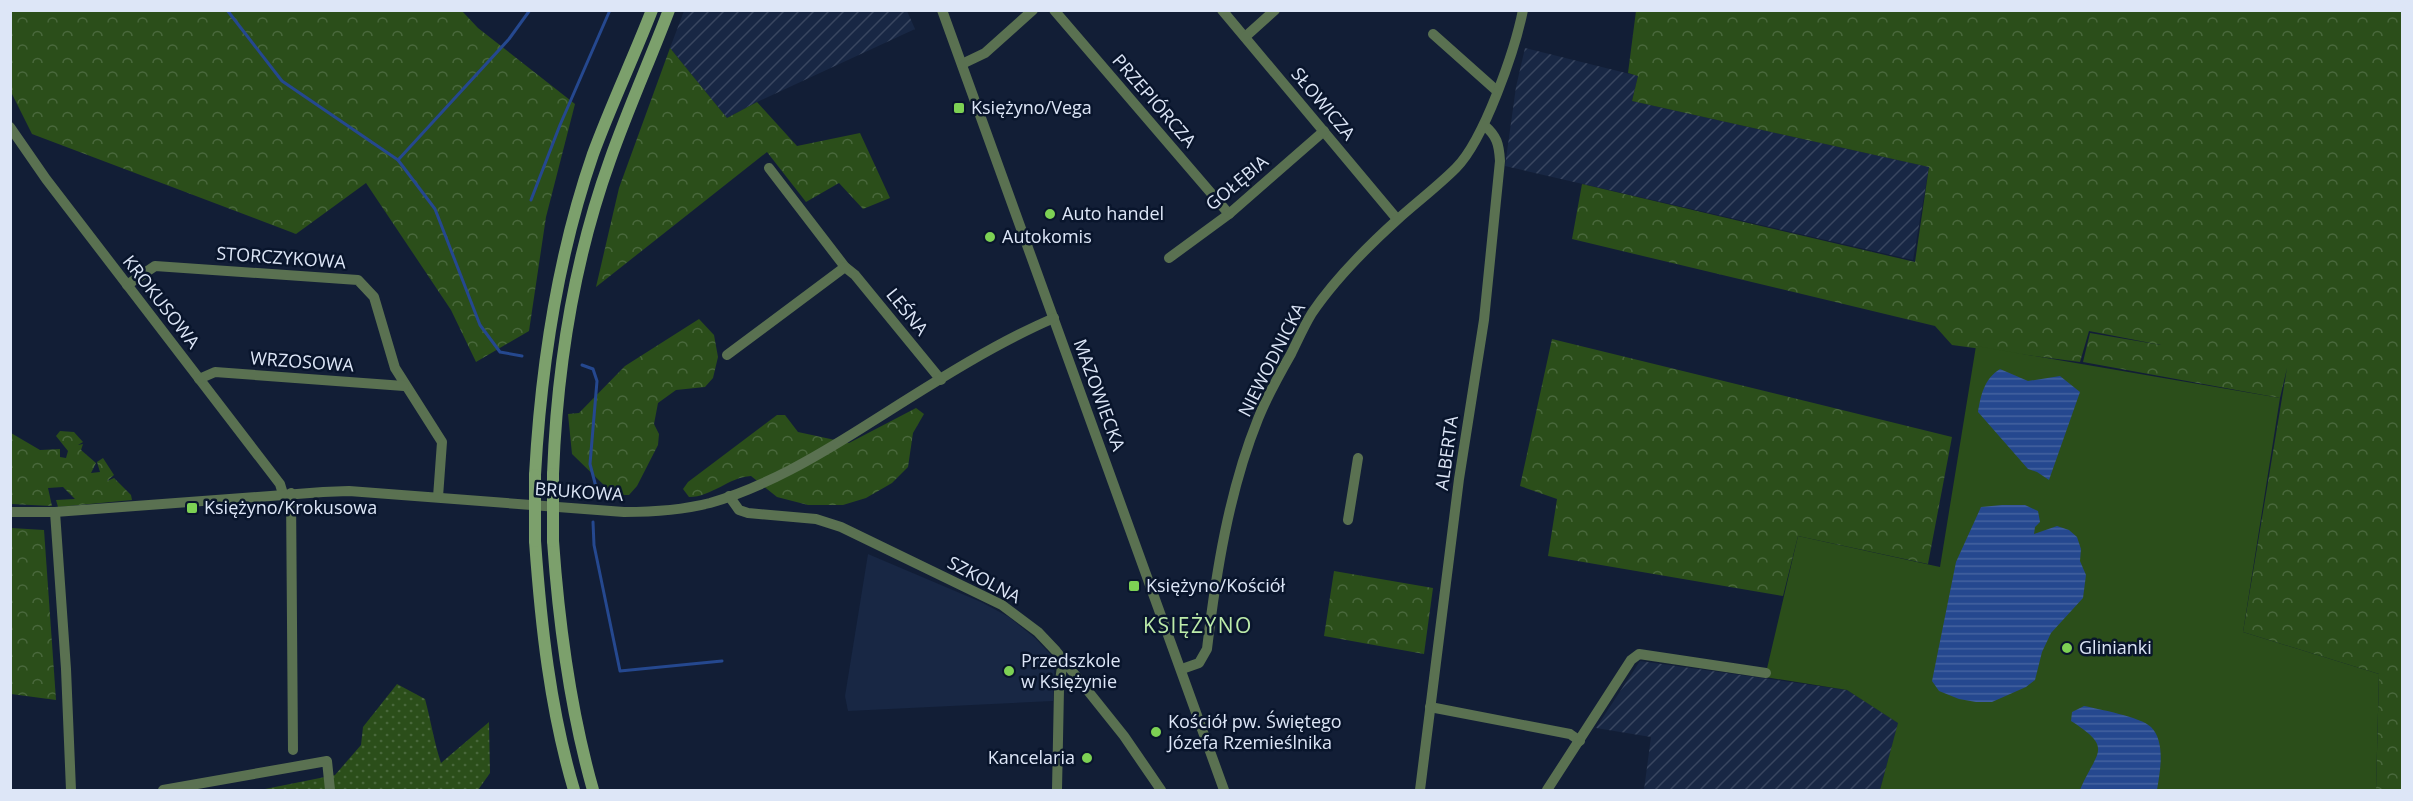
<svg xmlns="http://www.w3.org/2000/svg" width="2413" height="801" viewBox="0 0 2413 801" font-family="'Open Sans',sans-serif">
	<defs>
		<pattern id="industrial-furrows" width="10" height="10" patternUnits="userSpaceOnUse" patternTransform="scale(1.5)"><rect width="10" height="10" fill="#182744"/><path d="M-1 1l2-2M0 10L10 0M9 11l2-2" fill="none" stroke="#394660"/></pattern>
		<pattern id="grass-dots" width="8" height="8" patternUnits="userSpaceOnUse" patternTransform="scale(1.5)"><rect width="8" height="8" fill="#2b4e1a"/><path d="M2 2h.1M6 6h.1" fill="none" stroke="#49683c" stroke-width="1.8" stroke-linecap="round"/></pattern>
		<pattern id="forest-crowns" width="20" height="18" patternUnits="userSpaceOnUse" patternTransform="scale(1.5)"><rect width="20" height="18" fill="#2b4e1a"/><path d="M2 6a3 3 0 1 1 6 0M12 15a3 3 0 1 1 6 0" fill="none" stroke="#49683c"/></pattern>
		<pattern id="water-rules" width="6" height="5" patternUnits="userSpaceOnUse" patternTransform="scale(1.5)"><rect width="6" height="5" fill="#25488f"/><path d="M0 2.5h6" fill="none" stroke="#4462a0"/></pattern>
	</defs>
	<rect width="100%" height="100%" fill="#121e36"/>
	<path fill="#182744" d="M 868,554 L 981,602 L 1009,617 L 1035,638 L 1055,659 L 1053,701 L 848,711 L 845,696 Z"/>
	<g fill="url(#industrial-furrows)">
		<path d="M 684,11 L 907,11 L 915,29 L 757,102 L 727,118 L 670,48 Z"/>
		<path d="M 1525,48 L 1638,76 L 1632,101 L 1929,167 L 1913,260 L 1505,166 L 1516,87 Z"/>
		<path d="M 1640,661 L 1847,690 L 1899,723 L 1880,790 L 1644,790 L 1651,737 L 1596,728 Z"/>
	</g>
	<path fill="url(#grass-dots)" d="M 397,684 L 425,699 C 431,721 434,742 441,763 L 489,722 L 490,773 L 478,790 L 260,790 L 335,775 L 361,745 L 363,727 Z"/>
	<g fill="url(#forest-crowns)">
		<path d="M 11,10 L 462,11 L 478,28 L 575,104 L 546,217 L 529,331 L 476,362 L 451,310 L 366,183 L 296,234 L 32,134 L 11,92 Z"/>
		<path d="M 1636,11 L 2402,11 L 2402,790 L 2376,790 L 2379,674 L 2243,632 L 2287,368 L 2280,398 L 2083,362 L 2090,333 L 2161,345 L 2089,331 L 2080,362 L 1952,345 L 1935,326 L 1572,239 L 1582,184 L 1915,262 L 1929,167 L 1632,101 L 1638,76 L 1628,73 Z"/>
		<path d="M 670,48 L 727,118 L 757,102 L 797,146 L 860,133 L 890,198 L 863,209 L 839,183 L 806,202 L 767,152 L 596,287 L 619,188 Z"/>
		<path d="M 699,319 L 714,335 L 718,357 L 713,378 L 705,387 L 676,390 L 658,403 L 654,424 L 659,434 L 658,445 L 637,486 L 629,495 L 617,495 L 608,489 L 572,454 L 568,414 L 579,413 L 625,366 Z"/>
		<path d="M 1552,339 L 1952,437 L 1928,564 L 1798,536 L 1783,596 L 1548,556 L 1557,499 L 1520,486 Z"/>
		<path d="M 916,408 L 924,414 L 913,433 L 908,467 L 892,483 L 866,498 L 843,505 L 808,505 L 777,497 L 751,476 C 729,477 712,497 689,497 L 683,489 L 688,482 L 777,415 L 785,415 L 798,432 L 849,443 Z"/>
		<path d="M 60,431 L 74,432 L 83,442 L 78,445 L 83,444 L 81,450 L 96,463 L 91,473 L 100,472 L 97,462 L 103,458 L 114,475 L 107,481 L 114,478 L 131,495 L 132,500 L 58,507 L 56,500 L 75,499 L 63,487 L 48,488 L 52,506 L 11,504 L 11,433 L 40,450 L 60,449 L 60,457 L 66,458 L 68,451 L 56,436 Z"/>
		<path d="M 11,528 L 44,530 L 56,700 L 11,694 Z"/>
		<path d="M 1334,571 L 1433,588 L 1424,654 L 1324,636 Z"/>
	</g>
	<path fill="#2b4e1a" d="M 1976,346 L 2280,398 L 2243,632 L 2379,674 L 2376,790 L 1880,790 L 1898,723 L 1847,690 L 1765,677 L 1798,536 L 1940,567 Z"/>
	<g fill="url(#water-rules)">
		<path d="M 2000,369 L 2028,381 L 2060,376 L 2080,392 L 2049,480 L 2037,472 L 2028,469 L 1978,412 C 1981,395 1984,379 2000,369 Z"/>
		<path d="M 2002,505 L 2025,505 L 2038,511 L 2040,522 L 2035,527 L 2034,534 L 2057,526 L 2069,530 L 2077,537 L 2081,549 L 2080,561 L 2086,575 L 2083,598 L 2051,633 L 2042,652 L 2035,680 L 2026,687 L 1992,702 L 1976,702 L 1959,699 L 1939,691 L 1932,681 L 1956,562 L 1981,507 Z"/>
		<path d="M 2084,706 C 2098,709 2141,717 2151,727 C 2166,742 2160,772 2157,790 L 2080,790 C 2096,751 2115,749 2071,721 L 2072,712 Z"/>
	</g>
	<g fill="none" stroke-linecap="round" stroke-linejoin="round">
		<g stroke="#25488f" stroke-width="3">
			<path d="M 227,10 L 282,81 L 398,160 L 509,39 L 530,10"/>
			<path d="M 398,160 L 435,209 L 480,325 L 500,352 L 522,356"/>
			<path d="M 531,200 L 560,125 L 610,10"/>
			<path d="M 582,365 L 593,369 L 597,381 L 590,464 L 596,487 L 594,497"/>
			<path d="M 593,522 L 594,545 L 620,671 L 722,661"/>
		</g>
		<g stroke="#5a7151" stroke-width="10">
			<path d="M 942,10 L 1224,790"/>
			<path d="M 1054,10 L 1229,214"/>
			<path d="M 1222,10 L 1397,219"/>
			<path d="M 1433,34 L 1497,91"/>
			<path d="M 1245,37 L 1275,10"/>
			<path d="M 962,64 L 985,53 L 1033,10"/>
			<path d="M 10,127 L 46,179 L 280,484 L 283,494"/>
			<path d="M 769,168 L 845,267 L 855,275 L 941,380"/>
			<path d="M 1169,258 L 1229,214 L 1324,131"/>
			<path d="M 127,285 L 155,266 L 358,280 L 374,297 L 395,368 L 442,442 L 438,497"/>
			<path d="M 727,355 L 845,267"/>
			<path d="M 199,379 L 215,372 L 404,386"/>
			<path d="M 291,493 L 293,750"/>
			<path d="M 729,496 L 739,510 L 748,513 L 816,519 L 841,527 L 1002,605 L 1038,632 L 1056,651 L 1124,736 L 1161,790"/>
			<path d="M 10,512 L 55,512 L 323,492 L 349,491 L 624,512 C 653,512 682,510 710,503 C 765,487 816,457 865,426 C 924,389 989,346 1054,318"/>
			<path d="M 55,512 L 66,669 L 71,790"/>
			<path d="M 1348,520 L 1358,458"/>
			<path d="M 1182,669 L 1199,663 L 1207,649 C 1216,572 1229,491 1258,419 C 1267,396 1279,375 1291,354 C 1298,340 1304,326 1312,313 C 1335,279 1367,247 1398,219 C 1417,202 1438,186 1456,168 C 1484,140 1515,50 1523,10"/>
			<path d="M 1430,707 L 1570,734 L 1580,741"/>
			<path d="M 163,790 L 327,761 L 330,790"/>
			<path d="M 1057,790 L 1059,689 L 1063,659"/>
			<path d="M 1420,790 L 1459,479 L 1484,320 L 1500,161 C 1499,144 1497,136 1484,125"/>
			<path d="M 1547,790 L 1631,660 L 1639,654 L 1766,673"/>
		</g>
		<g stroke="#7ca06c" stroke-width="12">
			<path d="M 553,474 C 557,368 574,260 610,160 C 628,109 650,60 669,10"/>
			<path d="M 535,475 C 541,366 557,258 593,154 C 611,105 633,59 652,10"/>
			<path d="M 535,541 C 541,625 550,709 574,790"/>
			<path d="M 553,541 C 559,626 570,709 593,790"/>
		</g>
		<g stroke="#7ca06c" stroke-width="12">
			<path d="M 535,475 L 535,541"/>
			<path d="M 553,541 L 553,474"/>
		</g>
	</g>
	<g fill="#7dd154" stroke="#09152c" stroke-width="2">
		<rect x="953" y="102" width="12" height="12" rx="3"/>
		<circle cx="1050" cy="214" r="6"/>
		<circle cx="990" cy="237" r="6"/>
		<rect x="186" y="502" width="12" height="12" rx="3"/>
		<rect x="1128" y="580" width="12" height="12" rx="3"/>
		<circle cx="2067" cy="648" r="6"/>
		<circle cx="1009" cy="671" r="6"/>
		<circle cx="1156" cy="732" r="6"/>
		<circle cx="1087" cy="758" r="6"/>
	</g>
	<g text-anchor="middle" stroke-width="5" stroke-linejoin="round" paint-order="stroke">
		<g font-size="18" fill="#dde6f7" stroke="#09152c">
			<text transform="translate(1154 101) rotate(49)" y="6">PRZEPIÓRCZA</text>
			<text transform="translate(1323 104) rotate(50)" y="6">SŁOWICZA</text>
			<text transform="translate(1237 183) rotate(-40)" y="6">GOŁĘBIA</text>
			<text transform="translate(281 258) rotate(4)" y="6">STORCZYKOWA</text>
			<text transform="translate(161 302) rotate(52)" y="6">KROKUSOWA</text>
			<text transform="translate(907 312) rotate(51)" y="6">LEŚNA</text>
			<text transform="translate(1272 360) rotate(-63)" y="6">NIEWODNICKA</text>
			<text transform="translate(302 362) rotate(4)" y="6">WRZOSOWA</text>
			<text transform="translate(1099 395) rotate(70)" y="6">MAZOWIECKA</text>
			<text transform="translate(1447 453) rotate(-82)" y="6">ALBERTA</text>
			<text transform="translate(579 492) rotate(4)" y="6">BRUKOWA</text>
			<text transform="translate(984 580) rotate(28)" y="6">SZKOLNA</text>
		</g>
		<g font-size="18" fill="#dde6f7" stroke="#09152c" text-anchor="start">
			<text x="971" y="114">Księżyno/Vega</text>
			<text x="1062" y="220">Auto handel</text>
			<text x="1002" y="243">Autokomis</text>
			<text x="204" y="514">Księżyno/Krokusowa</text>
			<text x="1146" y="592">Księżyno/Kościół</text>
			<text x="2079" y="654">Glinianki</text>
			<text x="1021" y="667">Przedszkole<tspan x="1021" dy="21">w Księżynie</tspan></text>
			<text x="1168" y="728">Kościół pw. Świętego<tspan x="1168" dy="21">Józefa Rzemieślnika</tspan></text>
			<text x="1075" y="764" text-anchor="end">Kancelaria</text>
		</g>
		<g font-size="21" letter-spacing="1.5" fill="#bceba9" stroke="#09152c">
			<text x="1198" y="633">KSIĘŻYNO</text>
		</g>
	</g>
	<rect width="2413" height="801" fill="none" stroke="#dde6f7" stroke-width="24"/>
</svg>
